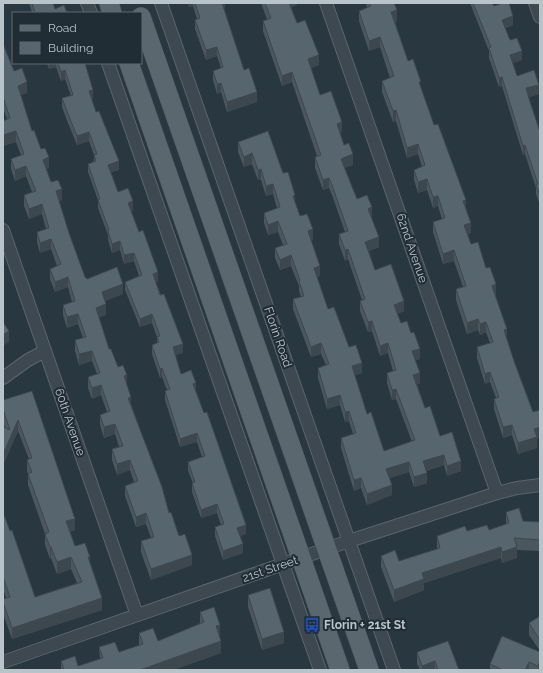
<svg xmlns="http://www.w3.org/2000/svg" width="543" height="673" viewBox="0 0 543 673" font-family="Raleway,sans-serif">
	<rect width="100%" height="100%" fill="#293740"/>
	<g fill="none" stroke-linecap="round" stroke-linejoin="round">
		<defs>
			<g id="minor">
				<path d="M 87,3 L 91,13"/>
				<path d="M 161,3 L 394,670"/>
				<path d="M 326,3 L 497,493"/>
				<path d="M 535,3 L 540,17"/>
				<path d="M 108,63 L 320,670"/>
				<path d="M 3,230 L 137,615"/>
				<path d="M 3,378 L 28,360 L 45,351"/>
				<path d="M 3,662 L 349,541 L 497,493 L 517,488 L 540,485"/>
			</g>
			<g id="primary">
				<path d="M 109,3 L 112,13"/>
				<path d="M 141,17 L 369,670"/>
				<path d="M 129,63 L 340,670"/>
			</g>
		</defs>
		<use href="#minor" stroke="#5a666d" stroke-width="14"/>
		<use href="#primary" stroke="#49545c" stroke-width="20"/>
		<use href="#minor" stroke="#3d4850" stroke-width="12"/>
		<use href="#primary" stroke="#5b676f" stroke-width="19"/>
	</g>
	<g fill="#4b575f">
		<path d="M 29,3 L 53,3 L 55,9 L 67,13 L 32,13 Z"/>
		<path d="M 188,3 L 225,3 L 225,7 L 224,8 L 244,70 L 257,102 L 227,112 L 221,92 L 217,94 L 213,80 L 213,71 L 221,68 L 217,56 L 206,60 L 195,29 L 195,20 L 197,19 L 193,6 L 189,7 Z"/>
		<path d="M 261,3 L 297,3 L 297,5 L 291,7 L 297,23 L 319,65 L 311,68 L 320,95 L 342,132 L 340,133 L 344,145 L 353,165 L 344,168 L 357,199 L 372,217 L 379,247 L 369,251 L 375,270 L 404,311 L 397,314 L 401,323 L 420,359 L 415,360 L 420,384 L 417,384 L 425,408 L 440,436 L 461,471 L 447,476 L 444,465 L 426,471 L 427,483 L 414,487 L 409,472 L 390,478 L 392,495 L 367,505 L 361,488 L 354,491 L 341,448 L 341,438 L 353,434 L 349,421 L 345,422 L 340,405 L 327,409 L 318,378 L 318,368 L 326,365 L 321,354 L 311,357 L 293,309 L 293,299 L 301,297 L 299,291 L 299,286 L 291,266 L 280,270 L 275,258 L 275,248 L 283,245 L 278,232 L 268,235 L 264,223 L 264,213 L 277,208 L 273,194 L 266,196 L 261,180 L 258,180 L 252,164 L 244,167 L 238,152 L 238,142 L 283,173 L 300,216 L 313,239 L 311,240 L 320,276 L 317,277 L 328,309 L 362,373 L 355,375 L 367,414 L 384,451 L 412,442 L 396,399 L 392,400 L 387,383 L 387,373 L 393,371 L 388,353 L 380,356 L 372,331 L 368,332 L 360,311 L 360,301 L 362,300 L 348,259 L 345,261 L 339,244 L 339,234 L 345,232 L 332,195 L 329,188 L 323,190 L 315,168 L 315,157 L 317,156 L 292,82 L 282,86 L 263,31 L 263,21 L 267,19 Z"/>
		<path d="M 366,3 L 394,3 L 397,21 L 395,22 L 408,61 L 421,88 L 434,125 L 466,208 L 471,233 L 468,234 L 471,244 L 486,268 L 496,295 L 495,295 L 507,339 L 537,439 L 537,448 L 518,454 L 512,435 L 503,438 L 494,409 L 494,399 L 496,398 L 490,382 L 485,384 L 477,358 L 477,347 L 490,343 L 486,332 L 480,335 L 478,330 L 467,334 L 456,300 L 456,289 L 463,287 L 454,261 L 443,264 L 433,232 L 433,222 L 442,219 L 438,206 L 433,208 L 427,190 L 418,193 L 414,180 L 414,170 L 422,167 L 418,154 L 407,158 L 396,121 L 393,122 L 382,92 L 382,81 L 390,78 L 380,47 L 369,51 L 359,21 L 359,11 L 367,8 Z"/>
		<path d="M 470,3 L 492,3 L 494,6 L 513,25 L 505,28 L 510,40 L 522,60 L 513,63 L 517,76 L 539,94 L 529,97 L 540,132 L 540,205 L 536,194 L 536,188 L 525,154 L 523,155 L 502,86 L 499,87 L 489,58 L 489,51 Z"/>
		<path d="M 3,44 L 14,71 L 27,93 L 21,95 L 32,131 L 49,168 L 46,169 L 51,182 L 62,200 L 59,201 L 69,233 L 85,277 L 87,279 L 123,294 L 105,301 L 106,315 L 99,317 L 109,349 L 127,386 L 131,404 L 169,513 L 192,565 L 151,580 L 141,552 L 141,541 L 151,538 L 146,524 L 136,527 L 125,496 L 125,486 L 134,482 L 130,470 L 117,475 L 112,460 L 112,449 L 119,447 L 115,434 L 104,438 L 100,425 L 100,415 L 107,412 L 101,395 L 92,399 L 88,388 L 88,377 L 97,374 L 92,361 L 79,365 L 75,351 L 75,340 L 83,338 L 78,324 L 67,328 L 63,315 L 63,305 L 72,302 L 68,287 L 55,292 L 50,279 L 50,269 L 57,266 L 51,249 L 40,253 L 37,242 L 37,232 L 46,229 L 42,214 L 29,219 L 24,206 L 24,195 L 32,192 L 26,176 L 15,181 L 11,169 L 11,159 L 21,155 L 16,142 L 3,146 L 3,121 L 7,119 L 3,108 Z"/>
		<path d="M 47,63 L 85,63 L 93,99 L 92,99 L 96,112 L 119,170 L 111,172 L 118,192 L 133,210 L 131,211 L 158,281 L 156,282 L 183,353 L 175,355 L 181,374 L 196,391 L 246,534 L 240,536 L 243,553 L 223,560 L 215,536 L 215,527 L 221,525 L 217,513 L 201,518 L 192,492 L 192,483 L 193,483 L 188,471 L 188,462 L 202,457 L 197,442 L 180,447 L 165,400 L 165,391 L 167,390 L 162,377 L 160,378 L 152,354 L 152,345 L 157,343 L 157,337 L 152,323 L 140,327 L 125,290 L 125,282 L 139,276 L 134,261 L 124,264 L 120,250 L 112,253 L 108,240 L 108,235 L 98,208 L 98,200 L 88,172 L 88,164 L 94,161 L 94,155 L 89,141 L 77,145 L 68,123 L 62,107 L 62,98 L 71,96 L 65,79 L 61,81 L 56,67 L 49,69 Z"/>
		<path d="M 32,391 L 75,530 L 70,532 L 75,546 L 90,564 L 102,610 L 12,639 L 3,614 L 3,599 L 6,598 L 3,589 L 3,498 L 4,513 L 3,514 L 35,597 L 77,583 L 71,569 L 57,574 L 51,558 L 50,559 L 45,545 L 45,534 L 28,485 L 28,474 L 27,471 L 27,460 L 29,459 L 18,431 L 3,465 L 3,427 L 5,428 L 3,421 L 3,400 Z"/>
		<path d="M 506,512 L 523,521 L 540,522 L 540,551 L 517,550 L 517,558 L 502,563 L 501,558 L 424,583 L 424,590 L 394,602 L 381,567 L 381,556 L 399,561 L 437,549 L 437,536 L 467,531 L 489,530 L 506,525 Z"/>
		<path d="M 248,595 L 284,643 L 262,650 L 248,607 Z"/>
		<path d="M 200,612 L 220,636 L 219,637 L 221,653 L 173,670 L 61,670 L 61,661 L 78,666 L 100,659 L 99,647 L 119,652 L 139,645 L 139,633 L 158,641 L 200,624 Z"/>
		<path d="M 540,616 L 540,651 L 529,635 L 529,623 Z"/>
		<path d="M 417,652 L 459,670 L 420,670 L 417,664 Z"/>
		<path d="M 540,652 L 540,670 L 490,670 L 490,664 Z"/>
	</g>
	<g fill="#3d474e">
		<path d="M 189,3 L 193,3 L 193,6 L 189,7 Z"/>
		<path d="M 221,3 L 225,3 L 225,7 L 221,9 Z"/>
		<path d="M 288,3 L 297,3 L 297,5 L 288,9 Z"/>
		<path d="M 397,10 L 397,21 L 391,23 L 391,12 Z"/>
		<path d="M 513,16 L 513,25 L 502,29 L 502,20 Z"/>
		<path d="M 380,37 L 380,47 L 369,51 L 369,41 Z"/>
		<path d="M 217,47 L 217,56 L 206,60 L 206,50 Z"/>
		<path d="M 522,51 L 522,60 L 510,64 L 510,55 Z"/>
		<path d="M 319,55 L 319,65 L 308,69 L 308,59 Z"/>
		<path d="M 49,63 L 56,63 L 56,67 L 49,69 Z"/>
		<path d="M 65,70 L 65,79 L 61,81 L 61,72 Z"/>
		<path d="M 292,72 L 292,82 L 282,86 L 282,76 Z"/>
		<path d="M 502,77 L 502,86 L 499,87 L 499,78 Z"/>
		<path d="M 27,82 L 27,93 L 18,96 L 18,86 Z"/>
		<path d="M 221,83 L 221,92 L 217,94 L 217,84 Z"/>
		<path d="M 539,85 L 539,94 L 526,98 L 526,88 Z"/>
		<path d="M 93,90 L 93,99 L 89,100 L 89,91 Z"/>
		<path d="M 257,92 L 257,102 L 227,112 L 227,102 Z"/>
		<path d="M 396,110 L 396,121 L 393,122 L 393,111 Z"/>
		<path d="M 342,122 L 342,132 L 337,134 L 337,124 Z"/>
		<path d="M 16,131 L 16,142 L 3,146 L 3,135 Z"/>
		<path d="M 89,132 L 89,141 L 77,145 L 77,136 Z"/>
		<path d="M 418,144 L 418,154 L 407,158 L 407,148 Z"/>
		<path d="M 525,145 L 525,154 L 523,155 L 523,146 Z"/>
		<path d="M 252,153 L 252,164 L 244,167 L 244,157 Z"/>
		<path d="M 353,154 L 353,165 L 341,169 L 341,159 Z"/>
		<path d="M 49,157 L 49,168 L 43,170 L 43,160 Z"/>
		<path d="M 119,161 L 119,170 L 108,173 L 108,165 Z"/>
		<path d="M 26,166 L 26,176 L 15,181 L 15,170 Z"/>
		<path d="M 261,169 L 261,180 L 258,180 L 258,170 Z"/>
		<path d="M 329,178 L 329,188 L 323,190 L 323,180 Z"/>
		<path d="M 427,179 L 427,190 L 418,193 L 418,182 Z"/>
		<path d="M 273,184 L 273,194 L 266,196 L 266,186 Z"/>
		<path d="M 62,189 L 62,200 L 56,202 L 56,191 Z"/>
		<path d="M 295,195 L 295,205 L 293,196 Z"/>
		<path d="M 438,196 L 438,206 L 433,208 L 433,197 Z"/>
		<path d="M 466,200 L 466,210 L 463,201 Z"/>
		<path d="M 133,201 L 133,210 L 128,212 L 128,203 Z"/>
		<path d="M 42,204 L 42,214 L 29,219 L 29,209 Z"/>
		<path d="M 372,207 L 372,218 L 368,209 Z"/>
		<path d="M 278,221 L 278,232 L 268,235 L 268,225 Z"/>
		<path d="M 471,223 L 471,233 L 464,235 L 464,225 Z"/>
		<path d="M 313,229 L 313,239 L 308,241 L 308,231 Z"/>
		<path d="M 379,237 L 379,247 L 365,253 L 365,242 Z"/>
		<path d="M 51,239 L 51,249 L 40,253 L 40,243 Z"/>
		<path d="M 120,241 L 120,250 L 112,253 L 112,244 Z"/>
		<path d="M 348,249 L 348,259 L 345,261 L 345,250 Z"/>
		<path d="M 454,250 L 454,261 L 443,264 L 443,254 Z"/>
		<path d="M 134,253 L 134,261 L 124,264 L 124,255 Z"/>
		<path d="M 291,255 L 291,266 L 280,270 L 280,260 Z"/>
		<path d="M 320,266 L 320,276 L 314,278 L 314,268 Z"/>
		<path d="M 158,272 L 158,281 L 153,283 L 153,274 Z"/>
		<path d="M 68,277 L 68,287 L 55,292 L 55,282 Z"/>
		<path d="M 123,284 L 123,294 L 102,302 L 102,292 Z"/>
		<path d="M 496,284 L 496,295 L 492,296 L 492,286 Z"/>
		<path d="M 404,301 L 404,311 L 394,315 L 394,305 Z"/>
		<path d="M 106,304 L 106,315 L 96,318 L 96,308 Z"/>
		<path d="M 78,314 L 78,324 L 67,328 L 67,317 Z"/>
		<path d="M 152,314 L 152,323 L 140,327 L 140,319 Z"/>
		<path d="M 478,319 L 478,330 L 467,334 L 467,323 Z"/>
		<path d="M 372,321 L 372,331 L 368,332 L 368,322 Z"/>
		<path d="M 486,322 L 486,332 L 480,335 L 480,324 Z"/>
		<path d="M 507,329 L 507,339 L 504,330 Z"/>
		<path d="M 9,331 L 9,342 L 3,346 L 3,335 Z"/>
		<path d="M 321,343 L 321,354 L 311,357 L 311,347 Z"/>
		<path d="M 388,343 L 388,353 L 380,356 L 380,346 Z"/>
		<path d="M 183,344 L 183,353 L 173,356 L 173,347 Z"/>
		<path d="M 420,349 L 420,359 L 412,361 L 412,351 Z"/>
		<path d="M 92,351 L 92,361 L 79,365 L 79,354 Z"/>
		<path d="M 362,363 L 362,373 L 352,376 L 352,366 Z"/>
		<path d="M 162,368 L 162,377 L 160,378 L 160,369 Z"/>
		<path d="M 490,372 L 490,382 L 485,384 L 485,374 Z"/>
		<path d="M 420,373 L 420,384 L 413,385 L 413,375 Z"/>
		<path d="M 127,375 L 127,386 L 124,387 L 124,376 Z"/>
		<path d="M 196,383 L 196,391 L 193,384 Z"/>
		<path d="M 101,385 L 101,395 L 92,399 L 92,388 Z"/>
		<path d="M 396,389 L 396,399 L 392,400 L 392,390 Z"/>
		<path d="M 340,395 L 340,405 L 327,409 L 327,399 Z"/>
		<path d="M 131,397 L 131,407 L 128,398 Z"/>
		<path d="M 349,411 L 349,421 L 345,422 L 345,412 Z"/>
		<path d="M 18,420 L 18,431 L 3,465 L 3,454 Z"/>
		<path d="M 115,424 L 115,434 L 104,438 L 104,427 Z"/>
		<path d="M 512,425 L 512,435 L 503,438 L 503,427 Z"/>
		<path d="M 540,427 L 540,438 L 537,439 L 537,448 L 518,454 L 518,443 L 534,429 Z"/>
		<path d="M 197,433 L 197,442 L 180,447 L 180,439 Z"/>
		<path d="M 444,455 L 444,465 L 423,472 L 423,461 Z"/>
		<path d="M 130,460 L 130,470 L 117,475 L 117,464 Z"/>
		<path d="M 461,461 L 461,471 L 447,476 L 447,466 Z"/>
		<path d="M 409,462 L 409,472 L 386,479 L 386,469 Z"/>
		<path d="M 427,473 L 427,483 L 414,487 L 414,477 Z"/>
		<path d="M 361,478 L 361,488 L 354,491 L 354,480 Z"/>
		<path d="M 392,485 L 392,495 L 367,505 L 367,494 Z"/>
		<path d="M 3,502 L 4,502 L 4,513 L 3,514 Z"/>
		<path d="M 217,504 L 217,513 L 201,518 L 201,510 Z"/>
		<path d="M 146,513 L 146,524 L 136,527 L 136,517 Z"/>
		<path d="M 75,519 L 75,530 L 66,533 L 66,521 Z"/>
		<path d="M 246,525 L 246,534 L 237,537 L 237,528 Z"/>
		<path d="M 243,544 L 243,553 L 223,560 L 223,551 Z"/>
		<path d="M 50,547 L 51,547 L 51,558 L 50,559 Z"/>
		<path d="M 501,547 L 501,558 L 424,583 L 424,590 L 394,602 L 394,590 L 422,573 Z"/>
		<path d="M 517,547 L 517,558 L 502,563 L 502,552 Z"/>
		<path d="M 192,555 L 192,565 L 151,580 L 151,569 Z"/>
		<path d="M 71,557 L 71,569 L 57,574 L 57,562 Z"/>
		<path d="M 88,557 L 90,557 L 90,568 Z"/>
		<path d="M 102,598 L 102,610 L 12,639 L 12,628 Z"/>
		<path d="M 220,625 L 220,636 L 216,638 L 216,626 Z"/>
		<path d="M 284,632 L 284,643 L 262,650 L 262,639 Z"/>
		<path d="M 221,641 L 221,653 L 173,670 L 140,670 Z"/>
		<path d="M 435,661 L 435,670 L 422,670 L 422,666 Z"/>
		<path d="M 540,661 L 540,670 L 538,670 L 538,666 Z"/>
		<path d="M 529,662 L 529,670 L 525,670 Z"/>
	</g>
	<g fill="#57656f" stroke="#3d474e">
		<path d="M 32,3 L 53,3 L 55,9 L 64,5 L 67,13 L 35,13 Z"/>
		<path d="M 195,3 L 222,3 L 244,70 L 249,68 L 257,92 L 227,102 L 221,83 L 217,84 L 213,71 L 223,67 L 217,47 L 206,50 L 195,20 L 200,18 Z"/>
		<path d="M 265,3 L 289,3 L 297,23 L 305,20 L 319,55 L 308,59 L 320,95 L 331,91 L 342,122 L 337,124 L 344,145 L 349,143 L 353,154 L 341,159 L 357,199 L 367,195 L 372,207 L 368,209 L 379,237 L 365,242 L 375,270 L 391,264 L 404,301 L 394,305 L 401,323 L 407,321 L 411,333 L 414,332 L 420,349 L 412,351 L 420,373 L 413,375 L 425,408 L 430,406 L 440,436 L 452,432 L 461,461 L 447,466 L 444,455 L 423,461 L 427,473 L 414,477 L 409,462 L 386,469 L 392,485 L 367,494 L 361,478 L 354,480 L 341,438 L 356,433 L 349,411 L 345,412 L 340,395 L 327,399 L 318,368 L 329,364 L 321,343 L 311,347 L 293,299 L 304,296 L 299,281 L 300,280 L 291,255 L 280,260 L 275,248 L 287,244 L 278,221 L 268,225 L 264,213 L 280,207 L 273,184 L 266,186 L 261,169 L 258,170 L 252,153 L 244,157 L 238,142 L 268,131 L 283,173 L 288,172 L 295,195 L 293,196 L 300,216 L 307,214 L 313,229 L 308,231 L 320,266 L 314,268 L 328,309 L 334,307 L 349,347 L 356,345 L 362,363 L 352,366 L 367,414 L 371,412 L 384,451 L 415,440 L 396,389 L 392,390 L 387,373 L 396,370 L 388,343 L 380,346 L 372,321 L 368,322 L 360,301 L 365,299 L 348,249 L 345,250 L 339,234 L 348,231 L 332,185 L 329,178 L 323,180 L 315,157 L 321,155 L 292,72 L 282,76 L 263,21 L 271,18 Z"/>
		<path d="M 369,3 L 394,3 L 397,10 L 391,12 L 408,61 L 413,59 L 421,82 L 419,82 L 434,125 L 438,124 L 466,200 L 463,201 L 471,223 L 464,225 L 471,244 L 478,242 L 486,268 L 490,267 L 496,284 L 492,286 L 507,329 L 504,330 L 514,361 L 533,412 L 540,410 L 540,427 L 534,429 L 537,437 L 518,443 L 512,425 L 503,427 L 494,399 L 499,397 L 490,372 L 485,374 L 477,347 L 493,342 L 486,322 L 480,324 L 478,319 L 467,323 L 456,289 L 466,286 L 454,250 L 443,254 L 433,222 L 445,218 L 438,196 L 433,197 L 427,179 L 418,182 L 414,170 L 425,165 L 418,144 L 407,148 L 396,110 L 393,111 L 382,81 L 394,76 L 380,37 L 369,41 L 359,11 L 371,6 Z"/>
		<path d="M 473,3 L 492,3 L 494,6 L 503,3 L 509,3 L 513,16 L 502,20 L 510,40 L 517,38 L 522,51 L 510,55 L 517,76 L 534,70 L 539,85 L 526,88 L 530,102 L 540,132 L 540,195 L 536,185 L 538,184 L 525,145 L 523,146 L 502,77 L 499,78 L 489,48 L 491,47 Z"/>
		<path d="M 3,44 L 14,71 L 22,68 L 27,82 L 18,86 L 32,131 L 34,130 L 41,149 L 45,148 L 49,157 L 43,160 L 51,182 L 58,180 L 62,189 L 56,191 L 69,233 L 85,277 L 87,279 L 117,267 L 123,284 L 102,292 L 106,304 L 96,308 L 109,349 L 111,349 L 118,367 L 123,365 L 127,375 L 124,376 L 131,397 L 128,398 L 162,487 L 169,513 L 171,512 L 179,536 L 185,534 L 192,555 L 151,569 L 141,541 L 154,537 L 146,513 L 136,517 L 125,486 L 138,481 L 130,460 L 117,464 L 112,449 L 123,446 L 115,424 L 104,427 L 100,415 L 110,411 L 101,385 L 92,388 L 88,377 L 100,373 L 92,351 L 79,354 L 75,340 L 86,337 L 78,314 L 67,317 L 63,305 L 75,301 L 68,277 L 55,282 L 50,269 L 61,264 L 51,239 L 40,243 L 37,232 L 49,228 L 42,204 L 29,209 L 24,195 L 36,191 L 26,166 L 15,170 L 11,159 L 24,154 L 16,131 L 3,135 L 3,121 L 10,118 L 3,97 Z"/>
		<path d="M 58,63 L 85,63 L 93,90 L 89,91 L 96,112 L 99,111 L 119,161 L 108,165 L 118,192 L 128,188 L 133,201 L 128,203 L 139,232 L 143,230 L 158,272 L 153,274 L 160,295 L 164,294 L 183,344 L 173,347 L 181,374 L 191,370 L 196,383 L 193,384 L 204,413 L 207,412 L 246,525 L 237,528 L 243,544 L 223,551 L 215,527 L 224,524 L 217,504 L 201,510 L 192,483 L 195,482 L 188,462 L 205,456 L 197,433 L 180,439 L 165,391 L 170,389 L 162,368 L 160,369 L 152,345 L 159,342 L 157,337 L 160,336 L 152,314 L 140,319 L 125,282 L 142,275 L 134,253 L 124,255 L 120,241 L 112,244 L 108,231 L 109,230 L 98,200 L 100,199 L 88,164 L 96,161 L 94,155 L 97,154 L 89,132 L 77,136 L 68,114 L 62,98 L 73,95 L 65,70 L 61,72 Z"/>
		<path d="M 3,322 L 9,331 L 3,335 Z"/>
		<path d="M 32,391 L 75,519 L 66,521 L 75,546 L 85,543 L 90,557 L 88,557 L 102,598 L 12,628 L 3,602 L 3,599 L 10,597 L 3,577 L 3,512 L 10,531 L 12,530 L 35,597 L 82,582 L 71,557 L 57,562 L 51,547 L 50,547 L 45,534 L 49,532 L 28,474 L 32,472 L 27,460 L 32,458 L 18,420 L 3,454 L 3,427 L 10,430 L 3,409 L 3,400 Z"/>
		<path d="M 519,508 L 523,521 L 540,522 L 540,540 L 514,538 L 517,547 L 502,552 L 501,547 L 422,573 L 424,579 L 394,590 L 381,556 L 395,550 L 399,561 L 440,548 L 437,536 L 465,526 L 467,531 L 487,525 L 489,530 L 509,523 L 506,512 Z"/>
		<path d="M 270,588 L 284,632 L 262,639 L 248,595 Z"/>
		<path d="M 214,607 L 220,625 L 216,626 L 221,641 L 140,670 L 64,670 L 61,661 L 75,656 L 78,666 L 103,658 L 99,647 L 115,642 L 119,652 L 143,644 L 139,633 L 153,628 L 158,641 L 204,622 L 200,612 Z"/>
		<path d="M 540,616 L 540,640 L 529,623 Z"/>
		<path d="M 502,636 L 540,652 L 540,661 L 538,666 L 529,662 L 525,670 L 503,670 L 490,664 Z"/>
		<path d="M 448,641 L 459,670 L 438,670 L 435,661 L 422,666 L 417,652 Z"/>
	</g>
	<defs>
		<symbol id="bus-bare" viewBox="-9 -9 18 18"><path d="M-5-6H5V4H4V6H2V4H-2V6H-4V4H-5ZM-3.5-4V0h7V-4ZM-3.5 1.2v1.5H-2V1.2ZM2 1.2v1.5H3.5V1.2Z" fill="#1a4fb4" stroke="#212d35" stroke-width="2.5" paint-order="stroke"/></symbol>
	</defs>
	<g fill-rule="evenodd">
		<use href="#bus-bare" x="301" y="614" width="22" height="22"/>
	</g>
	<g text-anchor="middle" stroke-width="4" stroke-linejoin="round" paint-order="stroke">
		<g font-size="12" fill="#b9c3ca" stroke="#212d35">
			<text transform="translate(412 248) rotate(71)" y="4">62nd Avenue</text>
			<text transform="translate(278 337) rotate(71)" y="4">Florin Road</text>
			<text transform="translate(70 422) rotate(71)" y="4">60th Avenue</text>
			<text transform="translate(270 569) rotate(-19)" y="4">21st Street</text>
		</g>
		<g font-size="12" font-weight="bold" fill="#b9c3ca" stroke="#212d35" text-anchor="start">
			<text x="324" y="629">Florin + 21st St</text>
		</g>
	</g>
	<rect width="543" height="673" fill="none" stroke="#b9c3ca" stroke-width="8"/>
	<rect x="12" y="12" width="130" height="52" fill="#212d35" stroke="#5e6971"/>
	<rect x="20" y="25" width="20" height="6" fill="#5b676f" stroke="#5e6971"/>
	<text x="48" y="32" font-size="12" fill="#b9c3ca">Road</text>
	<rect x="20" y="42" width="20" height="12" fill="#57656f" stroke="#5e6971"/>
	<text x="48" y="52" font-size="12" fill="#b9c3ca">Building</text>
</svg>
